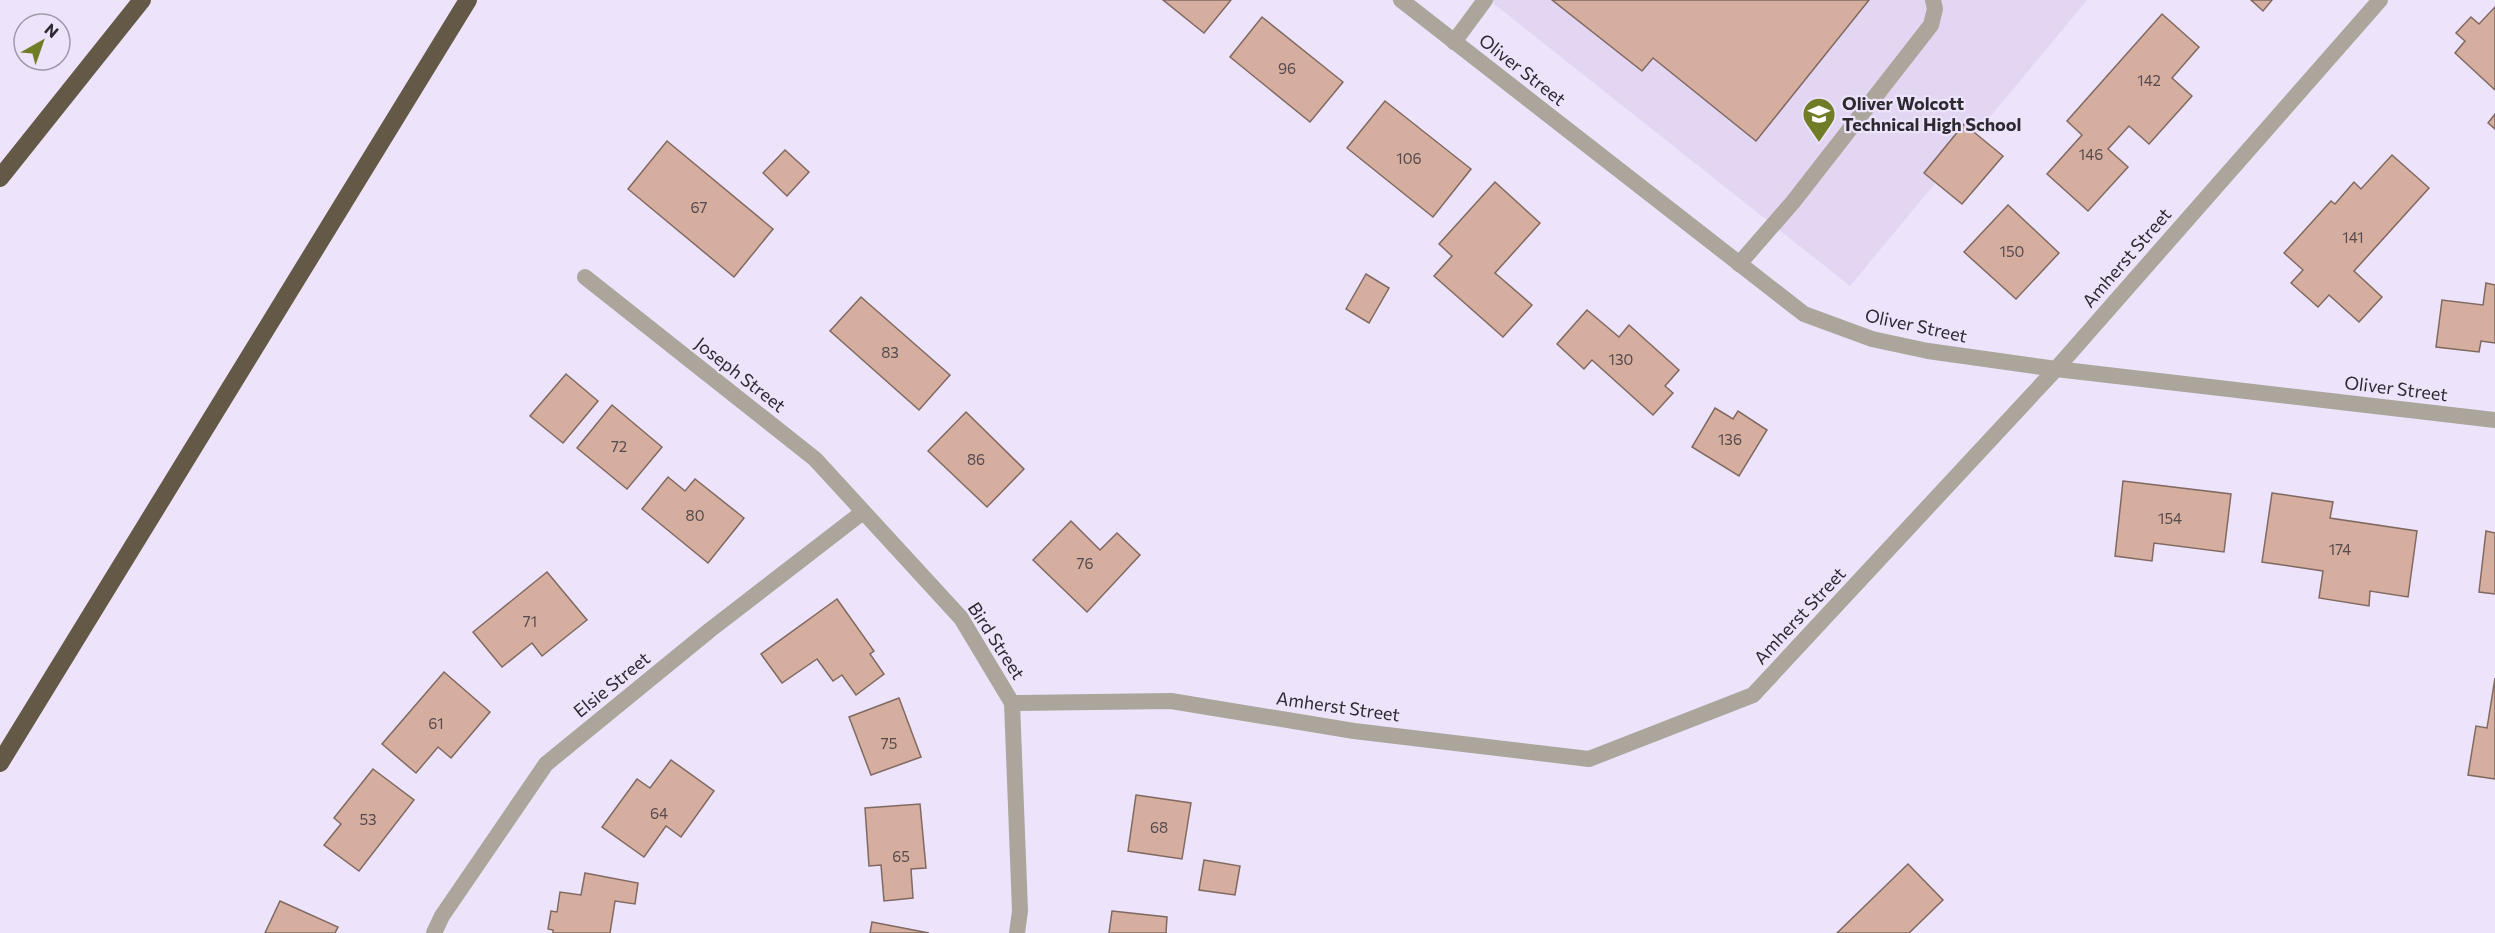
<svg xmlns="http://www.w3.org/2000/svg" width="2495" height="933" viewBox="0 0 2495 933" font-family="Commissioner,sans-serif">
	<rect width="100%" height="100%" fill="#ede4fb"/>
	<path fill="#e2d6f3" d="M 1489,0 L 2087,0 L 1850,286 Z"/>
	<g fill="#d5ae9f" stroke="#806961" stroke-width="1.5">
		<path d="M 1163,0 L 1231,0 L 1204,33 Z"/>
		<path d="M 1552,0 L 1869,0 L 1756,141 L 1653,58 L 1642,71 Z"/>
		<path d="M 2251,0 L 2272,0 L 2263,11 Z"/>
		<path d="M 2495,7 L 2495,90 L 2455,53 L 2465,41 L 2456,33 L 2471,17 L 2479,24 Z"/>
		<path d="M 2162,14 L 2199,47 L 2172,78 L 2192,96 L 2149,144 L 2129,126 L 2108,149 L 2128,167 L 2088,211 L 2047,174 L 2082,135 L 2067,121 Z"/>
		<path d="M 1262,17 L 1343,82 L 1310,122 L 1230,57 Z"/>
		<path d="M 1385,101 L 1471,169 L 1433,217 L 1347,148 Z"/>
		<path d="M 2495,114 L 2495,129 L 2488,123 Z"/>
		<path d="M 1964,124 L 2003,156 L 1962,204 L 1924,173 Z"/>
		<path d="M 667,141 L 773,229 L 734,277 L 628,189 Z"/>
		<path d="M 785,150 L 809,172 L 787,196 L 763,173 Z"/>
		<path d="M 2392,155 L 2429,188 L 2354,271 L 2382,297 L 2359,322 L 2329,295 L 2318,307 L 2291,283 L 2303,270 L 2284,253 L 2331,201 L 2335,204 L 2354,182 L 2361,189 Z"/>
		<path d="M 1495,182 L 1540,223 L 1495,273 L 1532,305 L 1503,337 L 1434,276 L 1452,256 L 1439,244 Z"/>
		<path d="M 2008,205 L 2059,253 L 2016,299 L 1964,252 Z"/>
		<path d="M 1366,274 L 1389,288 L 1369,323 L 1346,309 Z"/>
		<path d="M 2486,283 L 2495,285 L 2495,343 L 2481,341 L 2479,352 L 2436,347 L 2442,300 L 2483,305 Z"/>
		<path d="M 861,297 L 950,375 L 919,410 L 830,331 Z"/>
		<path d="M 1587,310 L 1619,337 L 1629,325 L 1679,370 L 1665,386 L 1673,393 L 1653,415 L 1592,360 L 1584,369 L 1557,344 Z"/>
		<path d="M 566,374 L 598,401 L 563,443 L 530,416 Z"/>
		<path d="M 612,405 L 662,447 L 627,489 L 577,448 Z"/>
		<path d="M 1715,408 L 1733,419 L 1738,411 L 1767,430 L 1739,476 L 1692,447 Z"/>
		<path d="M 966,412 L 1024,469 L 987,507 L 928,451 Z"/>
		<path d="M 668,477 L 685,491 L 695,479 L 744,518 L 708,563 L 642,509 Z"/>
		<path d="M 2123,481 L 2231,494 L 2224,552 L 2154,543 L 2152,561 L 2115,556 Z"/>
		<path d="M 2272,493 L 2333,502 L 2330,518 L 2417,531 L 2408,597 L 2370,591 L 2369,606 L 2319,598 L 2323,571 L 2262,562 Z"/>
		<path d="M 1071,521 L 1100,550 L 1117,533 L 1140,555 L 1087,612 L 1033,560 Z"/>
		<path d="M 2486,531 L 2495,533 L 2495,594 L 2479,592 Z"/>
		<path d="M 547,572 L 587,620 L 542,656 L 532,643 L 502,667 L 473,632 Z"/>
		<path d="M 837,599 L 874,651 L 870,654 L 884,674 L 856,695 L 842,675 L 833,681 L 817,659 L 782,683 L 761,654 Z"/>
		<path d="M 444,672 L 490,712 L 451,758 L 438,747 L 416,773 L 382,744 Z"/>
		<path d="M 2495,678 L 2495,779 L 2468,775 L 2476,726 L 2487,728 Z"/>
		<path d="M 899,698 L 921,757 L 871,775 L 849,717 Z"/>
		<path d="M 671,760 L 714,791 L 681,837 L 666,826 L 644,857 L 602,827 L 637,779 L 650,788 Z"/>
		<path d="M 373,769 L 414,800 L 359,871 L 324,845 L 341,824 L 334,818 Z"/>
		<path d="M 1136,795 L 1191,803 L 1182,859 L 1128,851 Z"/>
		<path d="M 920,804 L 926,868 L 911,869 L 913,898 L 884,901 L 881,865 L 869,866 L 865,808 Z"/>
		<path d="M 1204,860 L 1240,866 L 1235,895 L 1199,890 Z"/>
		<path d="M 1908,864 L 1943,900 L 1909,933 L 1837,933 Z"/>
		<path d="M 585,873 L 638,883 L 635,904 L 615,901 L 610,933 L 553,933 L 553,930 L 548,929 L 551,911 L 557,912 L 560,892 L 581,895 Z"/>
		<path d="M 280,901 L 338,927 L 335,933 L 265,933 Z"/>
		<path d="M 1112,911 L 1167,917 L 1166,933 L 1109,933 Z"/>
		<path d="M 872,922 L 929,933 L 870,933 Z"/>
	</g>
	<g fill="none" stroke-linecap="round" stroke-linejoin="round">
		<g stroke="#aba59c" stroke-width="16">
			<path d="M 1454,42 L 1485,0"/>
			<path d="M 1739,264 L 1793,202 L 1931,25 L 1935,9 L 1933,0"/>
		</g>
		<g stroke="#aba59c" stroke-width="16">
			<path d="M 1401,0 L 1804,314 L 1872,339 L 1928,351 L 2056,369 L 2495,420"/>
			<path d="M 585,277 L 815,459 L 961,618 L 1012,703 L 1020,911 L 1017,933"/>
			<path d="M 1012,703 L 1171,701 L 1354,731 L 1589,759 L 1753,695 L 2056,369 L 2380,0"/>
			<path d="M 434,933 L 442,916 L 546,764 L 710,630 L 863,512"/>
		</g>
		<g stroke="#645947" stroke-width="18">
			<path d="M 0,178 L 142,0"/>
			<path d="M 0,763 L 468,0"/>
		</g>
	</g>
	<defs>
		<symbol id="school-pin" viewBox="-11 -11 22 30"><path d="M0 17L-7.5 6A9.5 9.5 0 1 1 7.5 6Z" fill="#717c27" stroke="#ede4fb"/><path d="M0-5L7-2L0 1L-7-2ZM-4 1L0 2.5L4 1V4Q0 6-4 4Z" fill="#fff"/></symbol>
	</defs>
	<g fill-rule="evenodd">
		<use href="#school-pin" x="1800" y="95" width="38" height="52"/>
	</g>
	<g text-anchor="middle" stroke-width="4.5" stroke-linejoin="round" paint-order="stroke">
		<g font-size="15" fill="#564a4c">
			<text x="1287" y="74">96</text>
			<text x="2149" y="86">142</text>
			<text x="2091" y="160">146</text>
			<text x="1409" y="164">106</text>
			<text x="699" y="213">67</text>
			<text x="2353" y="243">141</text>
			<text x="2012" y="257">150</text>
			<text x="890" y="358">83</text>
			<text x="1621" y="365">130</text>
			<text x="1730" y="445">136</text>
			<text x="619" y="452">72</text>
			<text x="976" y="465">86</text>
			<text x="695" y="521">80</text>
			<text x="2170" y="524">154</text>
			<text x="2340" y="555">174</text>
			<text x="1085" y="569">76</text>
			<text x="530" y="627">71</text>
			<text x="436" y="729">61</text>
			<text x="889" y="749">75</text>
			<text x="659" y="819">64</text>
			<text x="368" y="825">53</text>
			<text x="1159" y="833">68</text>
			<text x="901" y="862">65</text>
		</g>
		<g font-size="18" fill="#2c2931" stroke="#ede4fb">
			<text transform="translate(1522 70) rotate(38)" y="6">Oliver Street</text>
			<text transform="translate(2127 258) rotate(-49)" y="6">Amherst Street</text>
			<text transform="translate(1916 326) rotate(12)" y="6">Oliver Street</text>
			<text transform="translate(740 375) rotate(38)" y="6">Joseph Street</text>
			<text transform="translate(2396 389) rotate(7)" y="6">Oliver Street</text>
			<text transform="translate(1800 616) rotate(-47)" y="6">Amherst Street</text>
			<text transform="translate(996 641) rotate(57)" y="6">Bird Street</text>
			<text transform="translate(612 685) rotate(-39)" y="6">Elsie Street</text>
			<text transform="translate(1338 707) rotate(8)" y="6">Amherst Street</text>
		</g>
		<g font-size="18" font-weight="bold" fill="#2c2931" stroke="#ede4fb" text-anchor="start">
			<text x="1842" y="110">Oliver Wolcott<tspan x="1842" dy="21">Technical High School</tspan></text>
		</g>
	</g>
	<g transform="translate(42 42) rotate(40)"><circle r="28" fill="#ede4fb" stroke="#a099aa" stroke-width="1.5"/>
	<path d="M0-4.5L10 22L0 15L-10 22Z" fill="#717c27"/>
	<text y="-9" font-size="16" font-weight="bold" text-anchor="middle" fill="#2c2931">N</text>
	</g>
</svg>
